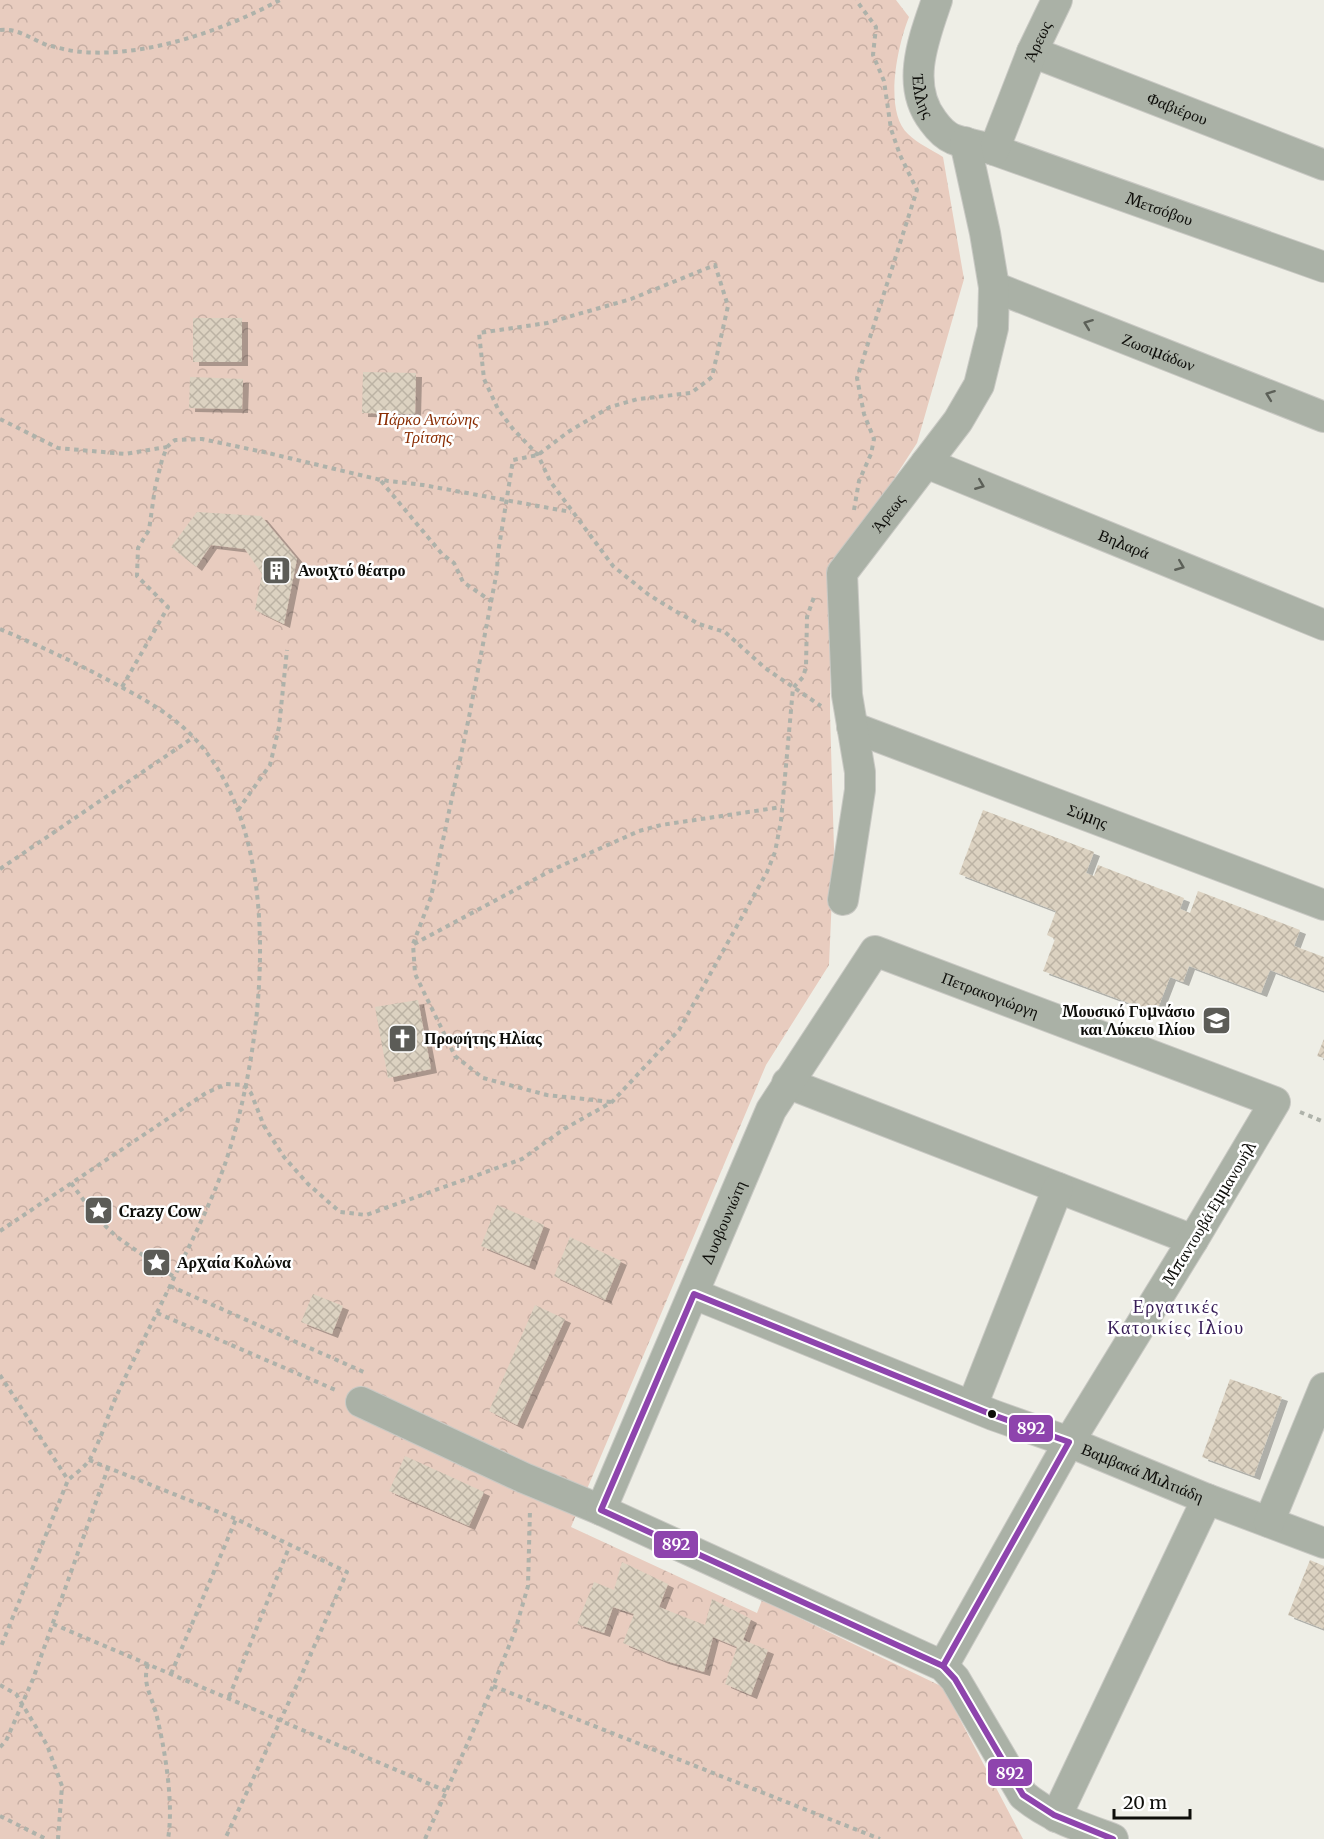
<svg xmlns="http://www.w3.org/2000/svg" width="1324" height="1839" viewBox="0 0 1324 1839" font-family="Merriweather,serif">
	<defs>
		<pattern id="park-crowns" width="20" height="18" patternUnits="userSpaceOnUse" patternTransform="scale(1.5)"><rect width="20" height="18" fill="#e8ccbf"/><path d="M2 6a3 3 0 1 1 6 0M12 15a3 3 0 1 1 6 0" fill="none" stroke="#c6aea3"/></pattern>
		<pattern id="building-cross-hatch" width="8" height="8" patternUnits="userSpaceOnUse" patternTransform="scale(1.5)"><rect width="8" height="8" fill="#dcd2c1"/><path d="M0 0l8 8M0 8l8-8" fill="none" stroke="#bcb3a4"/></pattern>
		<filter id="shadow"><feDropShadow dx="6" dy="4" stdDeviation="0" flood-color="#0004"/></filter>
	</defs>
	<rect width="100%" height="100%" fill="#eeeee6"/>
	<path fill="url(#park-crowns)" d="M 0,0 L 896,0 L 909,17 C 898,44 883,111 908,134 C 917,143 932,150 943,157 L 964,279 L 917,443 L 831,576 L 830,713 L 834,849 L 829,965 L 766,1065 L 571,1527 L 757,1613 L 762,1600 L 943,1687 L 1023,1839 L 0,1839 Z"/>
	<g fill="url(#building-cross-hatch)" filter="url(#shadow)">
		<rect x="193" y="318" width="49" height="44"/>
		<path d="M 363,372 L 416,373 L 415,414 L 362,413 Z"/>
		<path d="M 190,377 L 243,379 L 242,409 L 189,408 Z"/>
		<path d="M 197,512 L 261,516 L 297,559 L 284,624 L 255,610 L 262,574 L 245,549 L 211,545 L 196,567 L 171,547 Z"/>
		<path d="M 983,810 L 1094,852 L 1086,873 L 1094,876 L 1098,865 L 1184,898 L 1180,909 L 1190,913 L 1198,891 L 1300,930 L 1294,946 L 1324,957 L 1324,991 L 1270,970 L 1261,993 L 1189,966 L 1183,982 L 1170,977 L 1156,1013 L 1043,971 L 1055,939 L 1047,935 L 1056,911 L 959,874 Z"/>
		<path d="M 418,1000 L 431,1069 L 388,1078 L 375,1007 Z"/>
		<path d="M 1324,1039 L 1324,1058 L 1317,1056 Z"/>
		<path d="M 497,1205 L 544,1225 L 529,1266 L 481,1246 Z"/>
		<path d="M 570,1237 L 621,1261 L 605,1300 L 554,1276 Z"/>
		<path d="M 313,1294 L 343,1306 L 332,1334 L 301,1322 Z"/>
		<path d="M 535,1305 L 565,1319 L 517,1425 L 489,1411 Z"/>
		<path d="M 1230,1379 L 1282,1397 L 1254,1476 L 1202,1457 Z"/>
		<path d="M 405,1456 L 484,1492 L 469,1526 L 389,1491 Z"/>
		<path d="M 1310,1560 L 1324,1566 L 1324,1629 L 1288,1615 Z"/>
		<path d="M 622,1562 L 668,1584 L 659,1607 L 705,1625 L 712,1599 L 751,1619 L 743,1640 L 768,1650 L 751,1695 L 725,1684 L 737,1647 L 713,1637 L 704,1672 L 663,1660 L 623,1643 L 634,1614 L 613,1607 L 604,1633 L 577,1624 L 594,1582 L 614,1590 Z"/>
	</g>
	<g fill="none" stroke-linecap="round" stroke-linejoin="round">
		<defs>
			<g id="street">
				<path id="s1" d="M 937,0 C 924,38 905,85 933,121 C 938,128 944,135 953,139 C 966,144 981,146 994,150 L 1324,267"/>
				<path id="s2" d="M 1032,52 L 1324,165"/>
				<path id="s3" d="M 994,150 L 1032,52 L 1057,0"/>
				<path id="s4" d="M 994,287 L 1324,417"/>
				<path id="s5" d="M 926,463 L 1324,625"/>
				<path id="s6" d="M 852,727 L 1324,905"/>
				<path id="s7" d="M 843,900 L 860,790 L 860,772 L 847,695 L 842,573 L 958,421 L 979,385 L 993,328 L 994,287 L 985,233 L 965,142"/>
				<path d="M 787,1083 L 1193,1240"/>
				<path id="s8" d="M 694,1294 L 993,1415 L 1069,1442 L 1207,1499 L 1324,1543"/>
				<path d="M 361,1402 L 524,1478 L 601,1510 L 943,1666 L 955,1679 L 1023,1795 C 1049,1817 1081,1827 1113,1839"/>
				<path d="M 972,1406 L 1058,1188"/>
				<path id="s9" d="M 601,1510 L 771,1110 L 875,951 L 1275,1102 L 1193,1240 L 1069,1442 L 943,1666"/>
				<path d="M 1269,1522 L 1324,1388"/>
				<path d="M 1056,1817 L 1207,1499"/>
			</g>
		</defs>
		<use href="#street" stroke="#c9c9c4" stroke-width="32"/>
		<g stroke="#aeb2aa" stroke-width="4" stroke-dasharray="4.5 4.5" stroke-linecap="butt">
			<path d="M 0,30 C 18,28 31,39 47,45 C 56,47 65,50 74,51 C 140,60 222,31 280,0"/>
			<path d="M 0,419 L 58,448 L 125,454 L 167,447"/>
			<path d="M 381,481 L 442,554 L 454,563 L 463,582 L 491,601"/>
			<path d="M 854,510 L 859,481 L 871,454 L 874,439 L 864,414 L 857,378 L 917,190 L 900,155 L 891,129 L 884,81 L 873,55 L 876,27 L 856,0"/>
			<path d="M 0,629 C 42,647 81,665 121,687 C 148,701 175,717 196,740 C 288,840 265,1045 225,1164 C 210,1206 189,1246 170,1286 C 152,1323 133,1360 116,1397 C 107,1417 101,1440 90,1459 C 85,1467 75,1474 68,1480 L 0,1649"/>
			<path d="M 122,687 L 168,607 L 137,576 L 138,548 L 149,530 L 155,488 L 162,460 L 167,447 L 175,440 L 202,439 L 268,453 L 381,480 L 423,485 L 571,512"/>
			<path d="M 238,810 L 270,765 L 279,727 L 287,650"/>
			<path d="M 0,869 L 194,737"/>
			<path d="M 414,944 L 554,869 L 639,831 L 661,825 L 782,807"/>
			<path d="M 611,1102 L 547,1095 L 483,1078 L 455,1056 L 415,974 L 413,944 L 431,897 L 469,717 L 497,571 L 498,553 L 513,460 L 538,455 L 568,432 L 610,407 L 638,399 L 691,393 L 712,377 L 728,306 L 715,265 L 631,299 L 547,323 L 479,333 L 484,379 L 498,409 L 513,429 L 538,455 L 550,481 L 613,566 L 649,595 L 677,612 L 699,624 L 725,632 L 765,668 L 821,706"/>
			<path d="M 1300,1112 L 1324,1122"/>
			<path d="M 71,1183 L 97,1218 L 117,1237 L 174,1277"/>
			<path d="M 0,1231 L 206,1093 L 226,1084 L 244,1085 L 251,1093 L 264,1126 L 284,1157 L 308,1184 L 340,1212 L 366,1215 L 522,1159 L 564,1129 L 612,1102 L 679,1030 L 767,872 L 775,852 L 781,821 L 793,688 L 803,677 L 806,667 L 807,617 L 814,597"/>
			<path d="M 170,1286 L 366,1373"/>
			<path d="M 157,1313 L 338,1391"/>
			<path d="M 0,1375 L 68,1480"/>
			<path d="M 89,1460 L 236,1519 L 347,1572 L 301,1676 L 225,1839"/>
			<path d="M 53,1624 L 446,1791"/>
			<path d="M 148,1664 C 142,1684 151,1694 156,1713 C 165,1749 174,1803 168,1839"/>
			<path d="M 171,1674 L 236,1519"/>
			<path d="M 0,1685 L 16,1694 L 47,1745 L 62,1786 L 58,1839"/>
			<path d="M 493,1686 L 880,1839"/>
			<path d="M 229,1697 L 290,1545"/>
			<path d="M 0,1747 L 6,1741 L 33,1679 L 108,1468"/>
			<path d="M 0,1816 L 46,1839"/>
			<path d="M 425,1839 L 493,1686 L 515,1631 L 528,1586 L 530,1509"/>
		</g>
		<use href="#street" stroke="#aab1a6" stroke-width="30"/>
		<defs>
			<g id="bus-1">
				<path d="M 694,1294 L 993,1415 L 1069,1442 L 943,1666 L 601,1510 Z"/>
				<path d="M 943,1666 L 955,1679 L 1023,1795 L 1054,1815 L 1113,1839"/>
			</g>
		</defs>
		<use href="#bus-1" stroke="#fff" stroke-width="10"/>
		<use href="#bus-1" stroke="#8e44ad" stroke-width="6"/>
	</g>
	<defs><path id="oneway-chevron" d="M-2-3.5L2.5 0L-2 3.5" fill="none" stroke-width="1.6" stroke-linecap="round" stroke-linejoin="round" transform="scale(1.5)"/></defs>
	<g stroke="#5c6058">
		<use href="#oneway-chevron" transform="translate(1088 324) rotate(-159)"/>
		<use href="#oneway-chevron" transform="translate(1270 395) rotate(-159)"/>
		<use href="#oneway-chevron" transform="translate(980 485) rotate(22)"/>
		<use href="#oneway-chevron" transform="translate(1180 566) rotate(22)"/>
	</g>
	<defs>
		<symbol id="building-square" viewBox="-11 -11 22 22"><rect x="-9" y="-9" width="18" height="18" rx="4" fill="#5c5c57" stroke="#fff"/><path d="M-4-6H4V6H1V3H-1V6H-4ZM-2.5-4.3h1.7v1.8h-1.7ZM.8-4.3h1.7v1.8H.8ZM-2.5-1h1.7V.8h-1.7ZM.8-1h1.7V.8H.8Z" fill="#fff"/></symbol>
		<symbol id="school-square" viewBox="-11 -11 22 22"><rect x="-9" y="-9" width="18" height="18" rx="4" fill="#5c5c57" stroke="#fff"/><path d="M0-5L7-2L0 1L-7-2ZM-4 1L0 2.5L4 1V4Q0 6-4 4Z" fill="#fff"/></symbol>
		<symbol id="church-square" viewBox="-11 -11 22 22"><rect x="-9" y="-9" width="18" height="18" rx="4" fill="#5c5c57" stroke="#fff"/><path d="M-1.2-6h2.4v3.5h3.3v2.4h-3.3V6h-2.4V-.1h-3.3v-2.4h3.3Z" fill="#fff"/></symbol>
		<symbol id="sight-square" viewBox="-11 -11 22 22"><rect x="-9" y="-9" width="18" height="18" rx="4" fill="#5c5c57" stroke="#fff"/><path d="M0-6L1.8-2.2L6-1.7L2.9 1.2L3.7 5.4L0 3.3L-3.7 5.4L-2.9 1.2L-6-1.7L-1.8-2.2Z" fill="#fff"/></symbol>
	</defs>
	<g fill-rule="evenodd">
		<use href="#building-square" x="260" y="554" width="33" height="33"/>
		<use href="#school-square" x="1200" y="1004" width="33" height="33"/>
		<use href="#church-square" x="386" y="1022" width="33" height="33"/>
		<use href="#sight-square" x="82" y="1194" width="33" height="33"/>
		<use href="#sight-square" x="140" y="1246" width="33" height="33"/>
	</g>
	<circle fill="#0e0e0a" stroke="#fff" stroke-width="2" cx="992" cy="1414" r="5"/>
	<g text-anchor="middle" stroke-width="5" stroke-linejoin="round" paint-order="stroke">
		<g font-size="16" fill="#0e0e0a" stroke="#fff">
			<text dy="6" stroke="none"><textPath href="#s3" startOffset="117">Άρεως</textPath></text>
			<text dy="6" stroke="none"><textPath href="#s1" startOffset="99">Έλλης</textPath></text>
			<text dy="6" stroke="none"><textPath href="#s2" startOffset="156">Φαβιέρου</textPath></text>
			<text dy="6" stroke="none"><textPath href="#s1" startOffset="372">Μετσόβου</textPath></text>
			<text dy="6" stroke="none"><textPath href="#s4" startOffset="177">Ζωσιμάδων</textPath></text>
			<text dy="6" stroke="none"><textPath href="#s7" startOffset="405">Άρεως</textPath></text>
			<text dy="6" stroke="none"><textPath href="#s5" startOffset="214">Βηλαρά</textPath></text>
			<text dy="6" stroke="none"><textPath href="#s6" startOffset="252">Σύμης</textPath></text>
			<text dy="6" stroke="none"><textPath href="#s9" startOffset="748">Πετρακογιώργη</textPath></text>
			<text transform="translate(1209 1213) rotate(-59)" y="6">Μπαντουβά Εμμανουήλ</text>
			<text dy="6" stroke="none"><textPath href="#s9" startOffset="312">Δυοβουνιώτη</textPath></text>
			<text dy="6" stroke="none"><textPath href="#s8" startOffset="483">Βαμβακά Μιλτιάδη</textPath></text>
		</g>
		<g font-size="16" font-style="italic" fill="#8a2d03" stroke="#fff">
			<text x="428" y="425">Πάρκο Αντώνης<tspan x="428" dy="18">Τρίτσης</tspan></text>
		</g>
		<g font-size="16" font-weight="bold" fill="#0e0e0a" stroke="#fff" text-anchor="start">
			<text x="298" y="576">Ανοιχτό θέατρο</text>
			<text x="1195" y="1017" text-anchor="end">Μουσικό Γυμνάσιο<tspan x="1195" dy="18">και Λύκειο Ιλίου</tspan></text>
			<text x="424" y="1044">Προφήτης Ηλίας</text>
			<text x="119" y="1217">Crazy Cow</text>
			<text x="177" y="1268">Αρχαία Κολώνα</text>
		</g>
		<g font-size="18" letter-spacing="1.5" fill="#371d57" stroke="#fff">
			<text x="1176" y="1313">Εργατικές<tspan x="1176" dy="21">Κατοικίες Ιλίου</tspan></text>
		</g>
	</g>
	<g stroke="#fff" stroke-width="2">
		<rect x="1008" y="1414" width="46" height="29" rx="6" fill="#8e44ad"/>
		<rect x="653" y="1530" width="46" height="29" rx="6" fill="#8e44ad"/>
		<rect x="987" y="1758" width="46" height="29" rx="6" fill="#8e44ad"/>
	</g>
	<g font-size="16" text-anchor="middle" font-weight="bold" fill="#fff">
		<text x="1031" y="1434">892</text>
		<text x="676" y="1550">892</text>
		<text x="1010" y="1779">892</text>
	</g>
	<path d="M1114 1809v9h76v-9" fill="none" stroke="#0e0e0a" stroke-width="3"/>
	<text x="1123" y="1809" font-size="18" fill="#0e0e0a" stroke="#ffffff" stroke-width="4.5" paint-order="stroke">20 m</text>
</svg>
